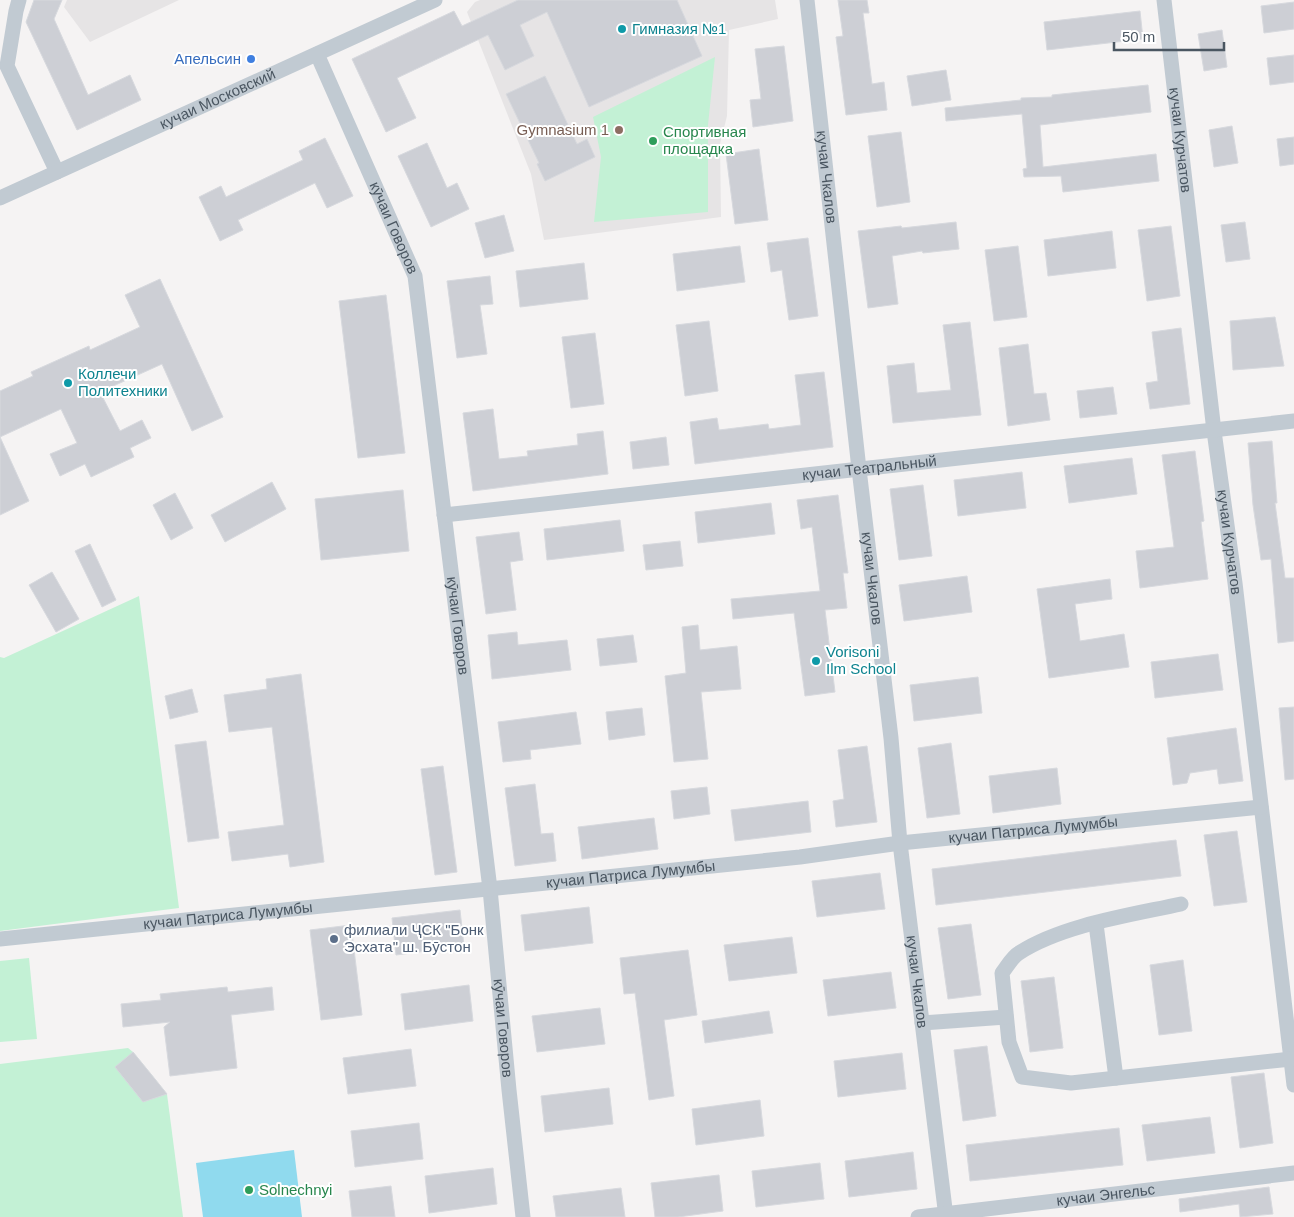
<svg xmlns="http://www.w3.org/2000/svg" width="1294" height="1217" viewBox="0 0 1294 1217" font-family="Helvetica,sans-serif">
	<rect width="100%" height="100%" fill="#f5f3f3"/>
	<g fill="#e6e4e5">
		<path d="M 67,0 L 179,0 L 90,42 L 64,7 Z"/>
		<path d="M 480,0 L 775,0 L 778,19 L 729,30 L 727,116 L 720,144 L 721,217 L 544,240 L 531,174 L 467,12 L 475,2 Z"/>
	</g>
	<g fill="#c3f1d5">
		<path d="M 715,57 L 708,125 L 708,212 L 594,222 L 601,157 L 593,117 Z"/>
		<path d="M 139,596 L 179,908 L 0,931 L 0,657 L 4,658 Z"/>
		<path d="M 29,958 L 37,1039 L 0,1042 L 0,961 Z"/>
		<path d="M 128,1048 L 133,1052 L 167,1094 L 183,1217 L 0,1217 L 0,1064 Z"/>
	</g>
	<path fill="#90daee" d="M 294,1150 L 302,1217 L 203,1217 L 196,1163 Z"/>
	<g fill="#cdcfd5" stroke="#d7d9de">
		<path d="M 34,0 L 62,0 L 54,19 L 88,95 L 130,75 L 141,100 L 77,130 L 26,22 Z"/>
		<path d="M 518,0 L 677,0 L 702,56 L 589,107 L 547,12 L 520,25 L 534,56 L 505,70 L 488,35 L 397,78 L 416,118 L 386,132 L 352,59 L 454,11 L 462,26 Z"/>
		<path d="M 838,0 L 867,0 L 869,13 L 863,13 L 872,84 L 884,82 L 887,110 L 846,115 L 836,37 L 843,36 Z"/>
		<path d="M 1294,2 L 1294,29 L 1264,33 L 1261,6 Z"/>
		<path d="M 1140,11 L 1143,39 L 1047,50 L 1044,22 Z"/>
		<path d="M 1222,30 L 1227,67 L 1204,71 L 1198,34 Z"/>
		<path d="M 784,46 L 793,121 L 753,127 L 750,100 L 761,99 L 755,49 Z"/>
		<path d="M 1294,55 L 1294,82 L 1270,85 L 1267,58 Z"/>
		<path d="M 946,70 L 951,100 L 912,106 L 907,76 Z"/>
		<path d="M 545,76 L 577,144 L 587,139 L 595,157 L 545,181 L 537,164 L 539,163 L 506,94 Z"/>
		<path d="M 1148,85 L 1151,112 L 1040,125 L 1043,167 L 1156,154 L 1159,181 L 1063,192 L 1061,176 L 1024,177 L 1023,169 L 1027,168 L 1022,114 L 946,121 L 945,108 L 1021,100 L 1021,98 L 1052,97 L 1052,95 Z"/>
		<path d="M 1232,126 L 1238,163 L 1214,167 L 1209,130 Z"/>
		<path d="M 901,132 L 910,202 L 877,207 L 868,136 Z"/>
		<path d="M 1294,137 L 1294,164 L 1280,166 L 1277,139 Z"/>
		<path d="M 325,138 L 353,196 L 327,208 L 315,183 L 238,220 L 243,230 L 220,241 L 199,197 L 221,186 L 226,197 L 303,160 L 299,151 Z"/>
		<path d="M 427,143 L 447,188 L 457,183 L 469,209 L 431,227 L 398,156 Z"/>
		<path d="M 759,149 L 768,220 L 735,224 L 726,154 Z"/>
		<path d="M 504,215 L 514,251 L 485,258 L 475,223 Z"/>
		<path d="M 956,222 L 959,249 L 923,253 L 922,251 L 892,256 L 898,304 L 868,308 L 858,231 L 901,226 L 902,228 Z"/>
		<path d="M 1245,222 L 1250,259 L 1226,262 L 1221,225 Z"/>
		<path d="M 1171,226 L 1180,296 L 1147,301 L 1138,230 Z"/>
		<path d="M 1112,231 L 1116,268 L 1048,276 L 1044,240 Z"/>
		<path d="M 808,238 L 818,316 L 789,320 L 782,270 L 771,272 L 767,243 Z"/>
		<path d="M 740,246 L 745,282 L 677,291 L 673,254 Z"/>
		<path d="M 1018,246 L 1027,317 L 994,321 L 985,250 Z"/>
		<path d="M 584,263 L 588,299 L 520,307 L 516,271 Z"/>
		<path d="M 490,276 L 493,304 L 480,305 L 487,354 L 457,358 L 447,281 Z"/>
		<path d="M 160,279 L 223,417 L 192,431 L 162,364 L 100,392 L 120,431 L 142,420 L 151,438 L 130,448 L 134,457 L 91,477 L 85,464 L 60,476 L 50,454 L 77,443 L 61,409 L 0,437 L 0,391 L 33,376 L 31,372 L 89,346 L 90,350 L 140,327 L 125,295 Z"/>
		<path d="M 386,295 L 405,453 L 358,458 L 339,301 Z"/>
		<path d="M 1275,317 L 1284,366 L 1233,370 L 1230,321 Z"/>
		<path d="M 709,321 L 718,391 L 685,396 L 676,325 Z"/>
		<path d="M 970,322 L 981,415 L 893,423 L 887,366 L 914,363 L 917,393 L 951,390 L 943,325 Z"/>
		<path d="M 1181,328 L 1190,404 L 1150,409 L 1146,383 L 1158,381 L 1152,332 Z"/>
		<path d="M 595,333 L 604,404 L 571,408 L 562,337 Z"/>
		<path d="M 1028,344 L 1034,394 L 1046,393 L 1050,420 L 1008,426 L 999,348 Z"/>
		<path d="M 824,372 L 833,447 L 695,464 L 690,422 L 717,418 L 719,430 L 768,424 L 769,429 L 801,425 L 795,375 Z"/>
		<path d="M 1113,387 L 1117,414 L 1080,418 L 1077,391 Z"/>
		<path d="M 493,409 L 499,459 L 528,456 L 527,451 L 578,445 L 577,434 L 603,431 L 608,474 L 473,491 L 463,413 Z"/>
		<path d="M 0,437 L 29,501 L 0,515 Z"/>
		<path d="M 666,437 L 669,465 L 633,469 L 630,442 Z"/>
		<path d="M 1272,441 L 1277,503 L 1275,503 L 1285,578 L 1294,578 L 1294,641 L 1278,643 L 1271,559 L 1261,560 L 1253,505 L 1248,443 Z"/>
		<path d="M 1195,451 L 1204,521 L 1201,522 L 1208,579 L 1140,588 L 1136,551 L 1174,547 L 1162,455 Z"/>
		<path d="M 1132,458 L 1137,494 L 1069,503 L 1064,466 Z"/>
		<path d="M 1022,472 L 1026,508 L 958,516 L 954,480 Z"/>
		<path d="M 272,482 L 286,509 L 225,542 L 211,515 Z"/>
		<path d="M 923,485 L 932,556 L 899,560 L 890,489 Z"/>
		<path d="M 403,490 L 409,551 L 321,560 L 315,499 Z"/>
		<path d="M 175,493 L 193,528 L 171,540 L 153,505 Z"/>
		<path d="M 838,495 L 848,573 L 843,573 L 847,608 L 825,610 L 835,692 L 805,696 L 794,613 L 733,619 L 731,599 L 820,591 L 812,527 L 801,529 L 797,500 Z"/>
		<path d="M 771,503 L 775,534 L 698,543 L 695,512 Z"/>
		<path d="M 620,520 L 624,551 L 547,560 L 544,529 Z"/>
		<path d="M 519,532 L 523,560 L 510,562 L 516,610 L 486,614 L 476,537 Z"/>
		<path d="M 680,541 L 683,566 L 646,570 L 643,545 Z"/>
		<path d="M 90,544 L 116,600 L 102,607 L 75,551 Z"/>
		<path d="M 52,572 L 79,619 L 56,632 L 29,585 Z"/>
		<path d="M 967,576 L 972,612 L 904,621 L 899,585 Z"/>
		<path d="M 1110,579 L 1112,599 L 1075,604 L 1080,641 L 1124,634 L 1129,667 L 1049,678 L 1037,589 Z"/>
		<path d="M 698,625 L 700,650 L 737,646 L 741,689 L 701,692 L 708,759 L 674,762 L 665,676 L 686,673 L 682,627 Z"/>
		<path d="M 517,632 L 518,645 L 567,640 L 571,670 L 492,679 L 488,635 Z"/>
		<path d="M 633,635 L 637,662 L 600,666 L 597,639 Z"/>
		<path d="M 1218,654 L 1223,690 L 1155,698 L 1151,662 Z"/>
		<path d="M 301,674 L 324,862 L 290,867 L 288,854 L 232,861 L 228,832 L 284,825 L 272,727 L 229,732 L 224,695 L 267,689 L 266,679 Z"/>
		<path d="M 978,677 L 982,713 L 914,721 L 910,685 Z"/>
		<path d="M 192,689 L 198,712 L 170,719 L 165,696 Z"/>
		<path d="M 1294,707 L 1294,779 L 1285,780 L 1279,708 Z"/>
		<path d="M 642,708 L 645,735 L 609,740 L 606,712 Z"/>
		<path d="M 576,712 L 581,744 L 530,750 L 531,759 L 503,762 L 498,722 Z"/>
		<path d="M 1236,728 L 1243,781 L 1219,784 L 1217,769 L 1190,773 L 1187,783 L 1173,785 L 1167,738 Z"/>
		<path d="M 206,741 L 219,838 L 188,842 L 175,745 Z"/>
		<path d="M 951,743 L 960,814 L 927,818 L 918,748 Z"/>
		<path d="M 867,746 L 877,822 L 836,827 L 833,801 L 844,799 L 838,750 Z"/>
		<path d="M 443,766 L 457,872 L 435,875 L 421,769 Z"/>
		<path d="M 1057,768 L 1061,804 L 993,813 L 989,776 Z"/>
		<path d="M 535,784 L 541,834 L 553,833 L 556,861 L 515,866 L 505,788 Z"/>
		<path d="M 707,787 L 710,814 L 674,819 L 671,791 Z"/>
		<path d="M 808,801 L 811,832 L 735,841 L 731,810 Z"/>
		<path d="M 654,818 L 658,849 L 582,859 L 578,827 Z"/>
		<path d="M 1237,831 L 1247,902 L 1214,906 L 1204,835 Z"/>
		<path d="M 1176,840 L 1181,876 L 936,905 L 932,869 Z"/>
		<path d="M 880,873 L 885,909 L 817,917 L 812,881 Z"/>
		<path d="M 589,907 L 593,943 L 525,951 L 521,915 Z"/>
		<path d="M 460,910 L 464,946 L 396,955 L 392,918 Z"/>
		<path d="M 971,924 L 981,995 L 948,999 L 938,928 Z"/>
		<path d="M 351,925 L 362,1015 L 321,1020 L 310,930 Z"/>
		<path d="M 792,937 L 797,973 L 729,981 L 724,945 Z"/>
		<path d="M 688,950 L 697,1015 L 664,1020 L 674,1096 L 649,1100 L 635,993 L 624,994 L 620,958 Z"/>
		<path d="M 1183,960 L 1192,1031 L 1159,1035 L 1150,965 Z"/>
		<path d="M 891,972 L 896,1008 L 828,1016 L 823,980 Z"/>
		<path d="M 1054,977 L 1063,1048 L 1030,1052 L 1021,981 Z"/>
		<path d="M 469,985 L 473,1021 L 405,1030 L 401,994 Z"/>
		<path d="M 227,987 L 228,992 L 272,987 L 274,1010 L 231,1015 L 237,1068 L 170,1076 L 164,1027 L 170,1022 L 123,1027 L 121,1004 L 161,1000 L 160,994 Z"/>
		<path d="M 600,1008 L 605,1044 L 537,1052 L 532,1016 Z"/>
		<path d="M 769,1011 L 773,1033 L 705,1043 L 702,1021 Z"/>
		<path d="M 987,1046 L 996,1116 L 963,1121 L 954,1050 Z"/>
		<path d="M 411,1049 L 416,1086 L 348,1094 L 343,1058 Z"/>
		<path d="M 133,1052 L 155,1079 L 167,1094 L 143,1102 L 115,1067 Z"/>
		<path d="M 902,1053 L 906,1089 L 838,1097 L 834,1061 Z"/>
		<path d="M 1264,1073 L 1273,1143 L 1240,1148 L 1231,1077 Z"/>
		<path d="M 609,1088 L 613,1124 L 545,1132 L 541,1096 Z"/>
		<path d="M 760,1100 L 764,1136 L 696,1145 L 692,1109 Z"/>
		<path d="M 1210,1117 L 1215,1153 L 1147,1161 L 1142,1125 Z"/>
		<path d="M 419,1123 L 423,1159 L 355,1167 L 351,1131 Z"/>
		<path d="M 1119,1128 L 1123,1165 L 970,1181 L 966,1145 Z"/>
		<path d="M 913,1152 L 917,1189 L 849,1197 L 845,1161 Z"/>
		<path d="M 820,1163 L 824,1199 L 756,1207 L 752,1171 Z"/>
		<path d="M 493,1168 L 497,1204 L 429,1213 L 425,1176 Z"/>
		<path d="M 719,1175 L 723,1211 L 678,1217 L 655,1217 L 651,1183 Z"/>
		<path d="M 391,1186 L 395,1217 L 352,1217 L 349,1191 Z"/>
		<path d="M 1269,1187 L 1273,1214 L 1240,1217 L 1239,1204 L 1180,1212 L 1179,1199 Z"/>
		<path d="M 621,1188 L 625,1217 L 556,1217 L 553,1196 Z"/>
	</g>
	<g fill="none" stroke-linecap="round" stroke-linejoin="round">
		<g stroke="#c1cad2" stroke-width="15">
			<path d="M 19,0 L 16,11 L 7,66 L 57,172"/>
			<path id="s1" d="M 807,0 L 859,469 L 891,738 L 900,843 L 946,1217"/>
			<path id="s2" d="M 1164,0 L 1214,431 L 1235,583 L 1294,1085"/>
			<path id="s3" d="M 317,54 L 415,276 L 490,889 L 509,1090 L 523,1217"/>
			<path id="s4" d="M 0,198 L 435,0"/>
			<path id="s5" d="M 444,515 L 1294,421"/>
			<path d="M 1181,904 C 1131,915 1062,925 1019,953 C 1012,957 1007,967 1002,973 L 1009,1042 L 1022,1077 L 1071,1083 L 1291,1059"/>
			<path d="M 1096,924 L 1116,1078"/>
			<path id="s6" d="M 0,939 L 800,857 L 900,843 L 1261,807"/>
			<path d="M 922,1023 L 1006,1017"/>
			<path id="s7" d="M 918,1217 L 1294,1173"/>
		</g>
	</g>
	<g fill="#0f9aa8" stroke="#fff" stroke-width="2">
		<circle cx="622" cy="29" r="5"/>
		<circle cx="68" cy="383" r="5"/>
		<circle cx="816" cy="661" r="5"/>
	</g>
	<circle fill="#3f7fe0" stroke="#fff" stroke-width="2" cx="251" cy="59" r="5"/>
	<circle fill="#8d6e63" stroke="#fff" stroke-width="2" cx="619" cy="130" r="5"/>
	<g fill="#2e9e5b" stroke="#fff" stroke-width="2">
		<circle cx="653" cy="141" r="5"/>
		<circle cx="249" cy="1190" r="5"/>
	</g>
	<circle fill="#5c6f8a" stroke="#fff" stroke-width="2" cx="334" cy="939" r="5"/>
	<g text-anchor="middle" stroke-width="4" stroke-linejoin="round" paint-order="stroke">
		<g font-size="15" fill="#0d838f" stroke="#fff" text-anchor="start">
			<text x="632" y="34">Гимназия №1</text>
			<text x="78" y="379">Коллечи<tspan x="78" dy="17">Политехники</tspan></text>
			<text x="826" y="657">Vorisoni<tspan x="826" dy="17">Ilm School</tspan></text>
		</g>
		<g font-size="15" fill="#366cbe" stroke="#fff" text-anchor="end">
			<text x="241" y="64">Апельсин</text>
		</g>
		<g font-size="15" fill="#4a5661" stroke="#fff">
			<text dy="5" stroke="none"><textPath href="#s4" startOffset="239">кучаи Московский</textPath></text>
			<text dy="5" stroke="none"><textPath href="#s2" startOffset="141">кучаи Курчатов</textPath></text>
			<text dy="5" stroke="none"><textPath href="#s1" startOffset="178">кучаи Чкалов</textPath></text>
			<text dy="5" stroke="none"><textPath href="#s3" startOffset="190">кӯчаи Говоров</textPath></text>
			<text dy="5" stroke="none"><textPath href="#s5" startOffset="428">кучаи Театральный</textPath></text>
			<text dy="5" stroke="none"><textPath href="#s2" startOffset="546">кучаи Курчатов</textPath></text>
			<text dy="5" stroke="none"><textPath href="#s1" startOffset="582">кучаи Чкалов</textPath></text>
			<text dy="5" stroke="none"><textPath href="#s3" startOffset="595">кӯчаи Говоров</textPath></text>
			<text dy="5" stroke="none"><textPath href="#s6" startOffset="1039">кучаи Патриса Лумумбы</textPath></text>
			<text dy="5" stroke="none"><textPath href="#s6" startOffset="634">кучаи Патриса Лумумбы</textPath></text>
			<text dy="5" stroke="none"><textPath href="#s6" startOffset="229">кучаи Патриса Лумумбы</textPath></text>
			<text dy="5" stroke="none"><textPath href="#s1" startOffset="988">кучаи Чкалов</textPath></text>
			<text dy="5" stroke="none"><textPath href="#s3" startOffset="1000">кӯчаи Говоров</textPath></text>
			<text dy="5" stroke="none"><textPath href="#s7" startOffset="189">кучаи Энгельс</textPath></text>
		</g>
		<g font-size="15" fill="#785e54" stroke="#fff" text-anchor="end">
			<text x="609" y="135">Gymnasium 1</text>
		</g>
		<g font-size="15" fill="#27864d" stroke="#fff" text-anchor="start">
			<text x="663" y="137">Спортивная<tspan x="663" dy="17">площадка</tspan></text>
			<text x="259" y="1195">Solnechnyi</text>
		</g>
		<g font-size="15" fill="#4e5e75" stroke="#fff" text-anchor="start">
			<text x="344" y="935">филиали ҶСК "Бонк<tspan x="344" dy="17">Эсхата" ш. Бӯстон</tspan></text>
		</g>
	</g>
	<path d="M1114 42v8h110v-8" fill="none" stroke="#4a5661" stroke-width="2.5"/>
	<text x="1122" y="42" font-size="15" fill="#4a5661" stroke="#ffffff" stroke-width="4" paint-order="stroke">50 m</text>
</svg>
